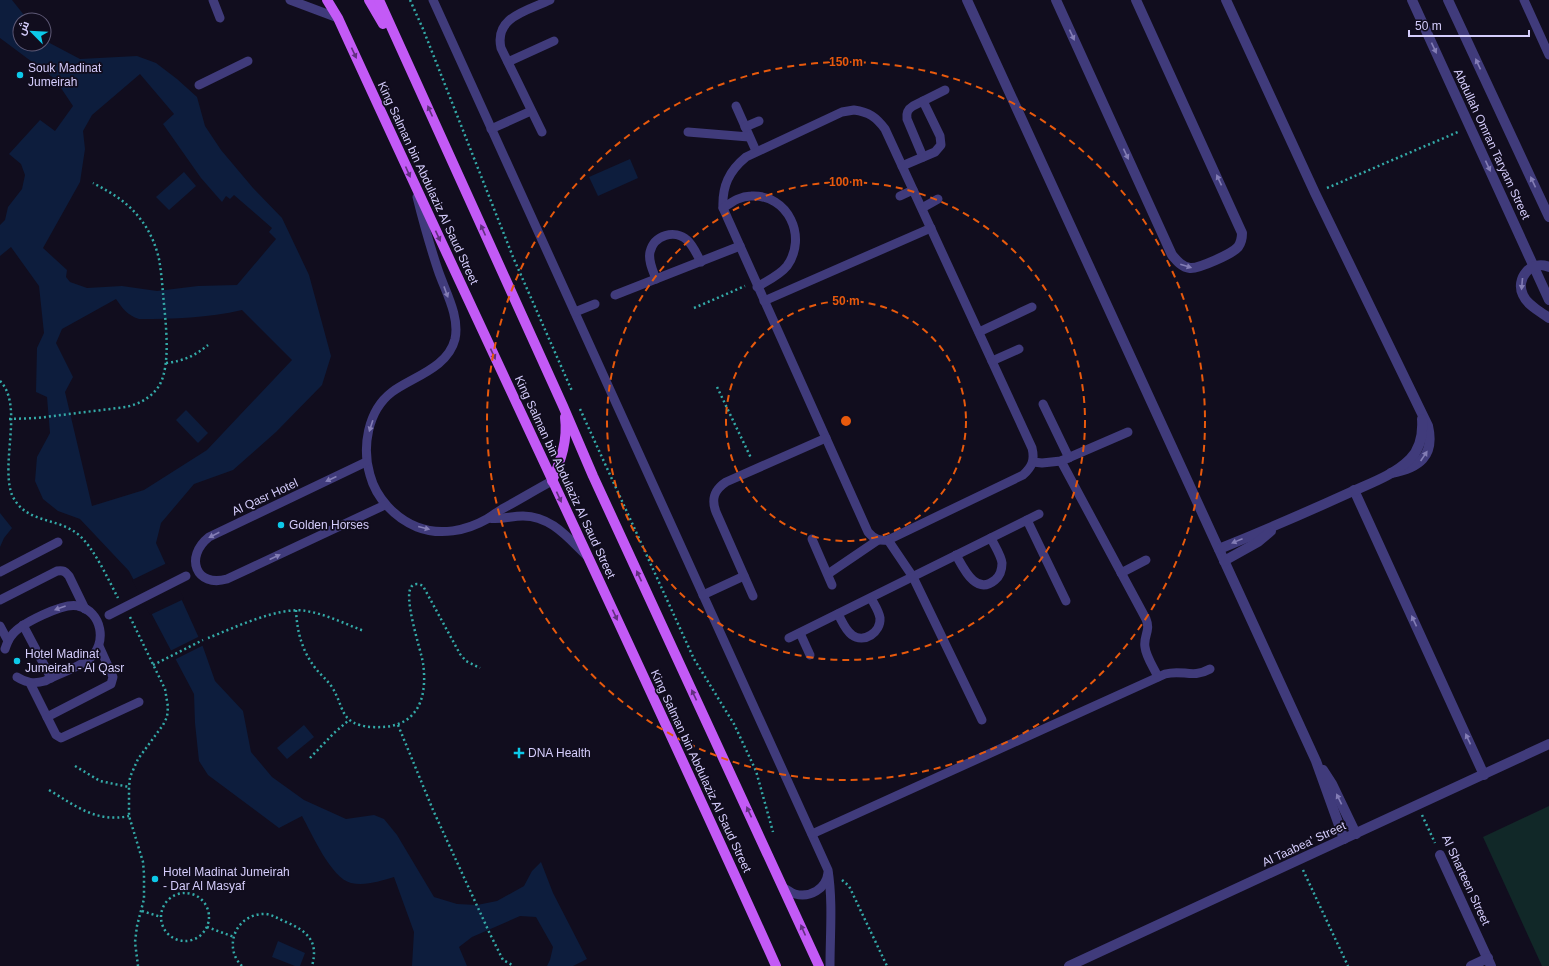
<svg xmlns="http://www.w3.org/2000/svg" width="1549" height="966" viewBox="0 0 1549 966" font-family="Arial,Cairo,sans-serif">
	<rect width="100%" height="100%" fill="#110d1e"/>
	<path fill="#112828" d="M 1549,806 L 1549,966 L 1542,966 L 1483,837 Z"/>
	<g fill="#0d1d3d" fill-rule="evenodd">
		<path d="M 0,0 L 12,0 L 28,20 L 20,20 L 20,44 L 44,44 L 44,40 L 80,59 L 137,56 L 156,63 L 177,79 L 197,97 L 205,126 L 221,150 L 253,188 L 282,218 L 309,275 L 331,356 L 322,385 L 276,432 L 233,470 L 194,484 L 161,523 L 156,543 L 203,647 L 215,681 L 243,711 L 251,752 L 272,777 L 304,800 L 346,819 L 374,815 L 384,819 L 397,835 L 434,897 L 457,904 L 477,905 L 497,901 L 524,886 L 532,871 L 541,862 L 553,893 L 587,959 L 573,966 L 547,966 L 550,960 L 553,947 L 536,917 L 520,916 L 472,937 L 459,947 L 467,966 L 412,966 L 414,932 L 394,877 C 380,881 366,886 351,883 C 331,878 312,834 302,816 L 279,828 L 208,775 L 199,761 L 195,723 L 194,694 L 129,571 L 80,519 L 58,511 L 43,499 L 35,481 L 37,457 L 50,433 L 47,397 L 36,392 L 37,348 L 44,333 L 39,286 L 11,247 L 0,256 L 0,225 L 5,220 L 8,207 L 22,189 L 25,175 L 21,164 L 9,154 L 40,120 L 55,131 L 73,106 L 55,79 L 0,38 ZM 140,74 L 174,114 L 163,124 L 201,178 L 222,202 L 226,196 L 230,199 L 234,195 L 272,228 L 269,232 L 276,239 L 237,285 L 198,286 L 157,291 L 122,286 L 87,288 L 70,282 L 66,277 L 67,270 L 43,248 L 80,182 L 85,149 L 83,131 L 92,115 ZM 116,299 C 123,309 127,315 139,319 C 174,319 208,318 242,310 L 292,360 L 207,450 L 144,490 L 92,506 L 65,392 L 73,377 L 56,343 L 62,329 Z"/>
		<path d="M 630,159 L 638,178 L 598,196 L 589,177 Z"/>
		<path d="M 184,172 L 196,186 L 169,210 L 156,197 Z"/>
		<path d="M 186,410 L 208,433 L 198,443 L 176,420 Z"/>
		<path d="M 0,513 L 12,528 L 4,538 L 0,547 Z"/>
		<path d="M 304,725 L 314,737 L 287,759 L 277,748 Z"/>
		<path d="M 278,941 L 305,953 L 300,966 L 295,966 L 272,957 Z"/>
	</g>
	<g fill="#110d1e">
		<path d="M 167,563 L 184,599 L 150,615 L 132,580 Z"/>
		<path d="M 200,636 L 204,645 L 174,660 L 170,651 Z"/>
	</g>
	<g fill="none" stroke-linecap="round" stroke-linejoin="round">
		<g stroke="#34aaa8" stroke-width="2.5" stroke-dasharray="2 3" stroke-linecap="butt">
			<path d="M 410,0 L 423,29 L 513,257 L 572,391"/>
			<path d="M 1327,188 L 1458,132"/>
			<path d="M 694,308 L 745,286"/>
			<path d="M 166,363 C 183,361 195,356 208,345"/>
			<path d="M 0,381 C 24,405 0,463 12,495 C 26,525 58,516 80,536 C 95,550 108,579 118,598"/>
			<path d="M 717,387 L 751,458"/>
			<path d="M 580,409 L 694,659 L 734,724 L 756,771 L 773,832"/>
			<path d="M 9,419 L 37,418 L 126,407 C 139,404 151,398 159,386 C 172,364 165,319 163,293 C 162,282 161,270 159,259 C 156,246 150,231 141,220 C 129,203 112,193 93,183"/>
			<path d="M 296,610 C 297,632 302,651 316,669 C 321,675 327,680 332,687 C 345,708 339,724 371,727 C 390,728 408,725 418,707 C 425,694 425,677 423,663 C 421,650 402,595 412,586 C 415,583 420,584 423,586 L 460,654 L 466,661 L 480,668"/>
			<path d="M 130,617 L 165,689 L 168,707 L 167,717 L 163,725 L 138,759 L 130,777 L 129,787 L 129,816 L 143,862 L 144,874 L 144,899 L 137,926 L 135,942 L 138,966"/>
			<path d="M 208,638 C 234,628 279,606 306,611 C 326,614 345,624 364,631"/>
			<path d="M 153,665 L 203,640"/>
			<path d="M 398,725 L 433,810 L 490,934 L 503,960 L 514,966"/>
			<path d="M 310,758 L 334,733 L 349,720"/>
			<path d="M 75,766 L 100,781 L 129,787"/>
			<path d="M 49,790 C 76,806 96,823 129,816"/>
			<path d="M 1422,815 L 1435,843"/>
			<path d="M 1303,870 L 1348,966"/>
			<path d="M 842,880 L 849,886 L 887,966"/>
			<circle cx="185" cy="917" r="24"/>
			<path d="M 142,911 L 161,917"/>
			<path d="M 207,927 L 234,937"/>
			<path d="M 242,966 C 235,959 232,951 233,941 C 235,925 249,913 266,914 C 273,915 279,919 286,922 C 307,931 319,941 312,966"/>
		</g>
		<g stroke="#403b7b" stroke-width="9">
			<path d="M 213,0 L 220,18"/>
			<path d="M 290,0 L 338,18"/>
			<path d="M 433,0 L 828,870 C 833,902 830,934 830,966"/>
			<path d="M 1524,0 L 1549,55"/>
			<path d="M 508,62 L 554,41"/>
			<path d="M 199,85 L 248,61"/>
			<path d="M 736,106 L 756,151"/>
			<path d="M 854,110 C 869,112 876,117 885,129 L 1032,448 C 1035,460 1032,467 1023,475 L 888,540 C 879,541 874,539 868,532 L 723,208 C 722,186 729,171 746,157 L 842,112 Z"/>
			<path d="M 745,127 L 759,121"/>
			<path d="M 491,129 L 531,111"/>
			<path d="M 542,132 L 501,48 C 494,17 527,11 550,0"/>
			<path d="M 688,132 L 749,137"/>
			<path d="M 923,157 L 907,119 C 906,112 908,109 913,106 L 945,90"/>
			<path d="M 902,166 L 935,152 L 941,145 L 940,136 L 923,101"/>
			<path d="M 900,196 L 913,190"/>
			<path d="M 417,197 C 423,221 430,246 438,270 C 445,291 460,316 455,339 C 448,368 412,377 392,392 C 367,411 362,448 370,475 C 376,498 395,518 417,527 C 440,536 466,531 487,519 C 492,516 497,512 502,509 C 519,500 535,490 552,481"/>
			<path d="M 723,208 C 732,202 740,196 751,196 C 788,194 808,237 787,266 C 780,275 767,281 757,287"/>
			<path d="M 922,208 L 938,199"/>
			<path d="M 656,279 C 653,271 648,261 650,252 C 654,235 675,229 687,240 C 693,245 697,255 701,262"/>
			<path d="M 615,295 L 740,246"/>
			<path d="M 764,301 L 931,228"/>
			<path d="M 575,312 L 595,304"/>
			<path d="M 979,332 L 1032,307"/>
			<path d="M 992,361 L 1019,349"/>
			<path d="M 1043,404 L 1069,458"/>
			<path d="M 1061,461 L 1146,619 C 1151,631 1143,636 1145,647 C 1146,657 1154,668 1158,677"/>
			<path d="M 366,462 L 209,537 C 184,557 196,588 227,579 L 385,505"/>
			<path d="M 1033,462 L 1042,463 L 1061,461 L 1128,432"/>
			<path d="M 489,518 C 501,520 511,516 523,516 C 551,516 568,538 587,556"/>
			<path d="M 1027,520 L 1066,601"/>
			<path d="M 812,539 L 832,585"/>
			<path d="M 888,540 L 913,577 L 982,720"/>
			<path d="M 956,555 C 964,569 976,596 995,580 C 1000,576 1002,570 1002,563 C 1001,555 994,545 991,538"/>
			<path d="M 0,572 L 58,542"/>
			<path d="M 1121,573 L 1146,560"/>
			<path d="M 828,574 L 878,540"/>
			<path d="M 703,595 L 744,576"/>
			<path d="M 753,596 L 716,512 C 711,499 714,490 726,482 L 826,438"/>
			<path d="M 0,600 L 57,571 C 63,570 65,571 69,576 L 85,609"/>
			<path d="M 838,614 C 842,621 845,630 852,635 C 864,644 881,632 880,618 C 879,611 874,604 871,598"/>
			<path d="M 23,625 L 51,678"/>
			<path d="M 0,626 L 8,641"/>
			<path d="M 800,633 L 810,655"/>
			<path d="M 789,638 L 1039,514"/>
			<path d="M 5,649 C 7,644 8,639 12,635 C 20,624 64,602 78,606 C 102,611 108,644 89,659 C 76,669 59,673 45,681 C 34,684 26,683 17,677"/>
			<path d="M 30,683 L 56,735 L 61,738 L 139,702"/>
			<path d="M 47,717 L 111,684 L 113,677 L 99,646"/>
			<path d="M 812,834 L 1165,674 C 1183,669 1192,679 1210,669"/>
			<path d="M 784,888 C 788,890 791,893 795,894 C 810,898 826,889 828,873"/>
		</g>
		<g stroke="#403b7b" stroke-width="10">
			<path d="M 967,0 L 1316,761 L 1344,839"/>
			<path d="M 1056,0 L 1172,255 C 1177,261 1182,267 1190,268 C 1198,269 1232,254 1238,247 C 1241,243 1242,238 1242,233 L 1136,0"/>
			<path d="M 1226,0 L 1315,193 L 1428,426 C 1435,456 1419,468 1391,473"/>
			<path d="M 1354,490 L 1484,775"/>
			<path d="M 1219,549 C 1263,531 1307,512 1351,492 C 1371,483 1394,475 1410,459 C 1420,449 1423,434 1422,419"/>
			<path d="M 1224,561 L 1258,542 L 1271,531"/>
			<path d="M 1323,770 L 1332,784 L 1356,834"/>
			<path d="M 1440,855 L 1491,966"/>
			<path d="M 1471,966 L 1488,958"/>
		</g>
		<g stroke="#403b7b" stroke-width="10">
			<path d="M 1412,0 L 1549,300"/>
			<path d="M 1448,0 L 1549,217"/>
			<path d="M 1549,267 C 1531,259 1515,279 1523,295 C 1527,305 1541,312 1549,318"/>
			<path d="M 1069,966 L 1549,744"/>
		</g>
		<g stroke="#c35af6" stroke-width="10">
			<path d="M 327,0 L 338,18 C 483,335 633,648 776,966"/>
			<path d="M 369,0 L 383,24"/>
			<path d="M 379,0 L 563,406 L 593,476 L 819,966"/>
			<path d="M 552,481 C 561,460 568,440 565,417"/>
		</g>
		<path stroke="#403b7b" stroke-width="9" d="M 109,615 L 186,576"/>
	</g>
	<defs><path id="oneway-solid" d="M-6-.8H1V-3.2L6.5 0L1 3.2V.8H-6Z"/></defs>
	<g fill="#837db5">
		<use href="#oneway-solid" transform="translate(1072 35) rotate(65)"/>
		<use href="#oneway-solid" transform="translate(1434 48) rotate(65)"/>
		<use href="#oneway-solid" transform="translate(1478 64) rotate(-115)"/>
		<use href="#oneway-solid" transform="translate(1126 154) rotate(65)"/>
		<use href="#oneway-solid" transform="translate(1488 166) rotate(65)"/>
		<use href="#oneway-solid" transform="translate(1219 180) rotate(-115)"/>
		<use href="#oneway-solid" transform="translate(1533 182) rotate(-115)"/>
		<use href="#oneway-solid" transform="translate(1186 266) rotate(17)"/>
		<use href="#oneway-solid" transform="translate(1522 284) rotate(95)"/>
		<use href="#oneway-solid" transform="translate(446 292) rotate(70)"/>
		<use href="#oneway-solid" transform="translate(371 426) rotate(108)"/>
		<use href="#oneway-solid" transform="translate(1424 456) rotate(-56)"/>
		<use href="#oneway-solid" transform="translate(331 479) rotate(155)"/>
		<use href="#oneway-solid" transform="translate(424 528) rotate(14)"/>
		<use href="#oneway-solid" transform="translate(214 535) rotate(153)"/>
		<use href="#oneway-solid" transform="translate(1237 541) rotate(158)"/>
		<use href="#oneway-solid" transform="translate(275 557) rotate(-25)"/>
		<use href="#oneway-solid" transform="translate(60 608) rotate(160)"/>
		<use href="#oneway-solid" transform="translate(1414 621) rotate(-115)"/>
		<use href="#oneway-solid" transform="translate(1468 739) rotate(-115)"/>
		<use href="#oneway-solid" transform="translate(1339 799) rotate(-116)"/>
	</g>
	<g fill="#61307f">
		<use href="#oneway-solid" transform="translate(354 53) rotate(65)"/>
		<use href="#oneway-solid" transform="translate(430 111) rotate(-114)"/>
		<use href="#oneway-solid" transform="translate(408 172) rotate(66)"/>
		<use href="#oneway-solid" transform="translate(483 230) rotate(-114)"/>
		<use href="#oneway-solid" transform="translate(438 236) rotate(65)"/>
		<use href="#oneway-solid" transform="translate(493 354) rotate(65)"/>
		<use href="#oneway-solid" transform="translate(559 497) rotate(65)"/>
		<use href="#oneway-solid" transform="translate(639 576) rotate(-115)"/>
		<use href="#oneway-solid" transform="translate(615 615) rotate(65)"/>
		<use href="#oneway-solid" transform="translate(694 695) rotate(-115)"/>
		<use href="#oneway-solid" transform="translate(749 812) rotate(-115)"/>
		<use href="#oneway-solid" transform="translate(803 930) rotate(-114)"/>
	</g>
	<g fill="none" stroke="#e8590c" stroke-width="2" stroke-dasharray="7 5">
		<circle cx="846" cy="421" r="120"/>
		<circle cx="846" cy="421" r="239"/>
		<circle cx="846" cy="421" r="359"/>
	</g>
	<g fill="#0dc9e9" stroke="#110d1e" stroke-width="1.5">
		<circle cx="20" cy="75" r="4"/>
		<circle cx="281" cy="525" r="4"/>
		<circle cx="17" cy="661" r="4"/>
		<path d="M517 747h4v4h4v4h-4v4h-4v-4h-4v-4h4z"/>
		<circle cx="155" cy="879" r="4"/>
	</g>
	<g text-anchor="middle" stroke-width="3.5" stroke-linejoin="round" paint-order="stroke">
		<g font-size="12" fill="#d5cdfc" stroke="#110d1e" text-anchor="start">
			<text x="28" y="72">Souk Madinat<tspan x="28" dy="14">Jumeirah</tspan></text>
			<text x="289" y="529">Golden Horses</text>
			<text x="25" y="658">Hotel Madinat<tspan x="25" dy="14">Jumeirah - Al Qasr</tspan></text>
			<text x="528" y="757">DNA Health</text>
			<text x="163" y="876">Hotel Madinat Jumeirah<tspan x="163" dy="14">- Dar Al Masyaf</tspan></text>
		</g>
		<g font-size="12" fill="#d5cdfc" stroke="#110d1e">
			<text transform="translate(1492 144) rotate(65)" y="4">Abdullah Omran Taryam Street</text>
			<text transform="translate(428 183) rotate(65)" y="4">King Salman bin Abdulaziz Al Saud Street</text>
			<text transform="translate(565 477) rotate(65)" y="4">King Salman bin Abdulaziz Al Saud Street</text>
			<text transform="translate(265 497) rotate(-25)" y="4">Al Qasr Hotel</text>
			<text transform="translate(701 771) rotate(65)" y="4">King Salman bin Abdulaziz Al Saud Street</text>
			<text transform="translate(1304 844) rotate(-25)" y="4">Al Taabea' Street</text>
			<text transform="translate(1466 880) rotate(65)" y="4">Al Sharteen Street</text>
		</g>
	</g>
	<circle cx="846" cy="421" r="6" fill="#e8590c" stroke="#110d1e" stroke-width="2"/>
	<g font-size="12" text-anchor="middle" font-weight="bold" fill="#e8590c" stroke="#110d1e" stroke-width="3.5" stroke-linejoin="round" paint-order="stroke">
		<text x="846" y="66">150 m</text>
		<text x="846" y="186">100 m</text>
		<text x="846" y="305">50 m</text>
	</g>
	<g transform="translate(32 32) rotate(294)"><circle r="19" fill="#110d1e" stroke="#5f5a77"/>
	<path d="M0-3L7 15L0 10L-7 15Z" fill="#0dc9e9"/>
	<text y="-6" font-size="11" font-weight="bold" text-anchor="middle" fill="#d5cdfc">ش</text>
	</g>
	<path d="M1409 30v6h120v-6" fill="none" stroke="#d5cdfc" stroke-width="2"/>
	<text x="1415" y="30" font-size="12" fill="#d5cdfc" stroke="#110d1e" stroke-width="3" paint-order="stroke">50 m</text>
</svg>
